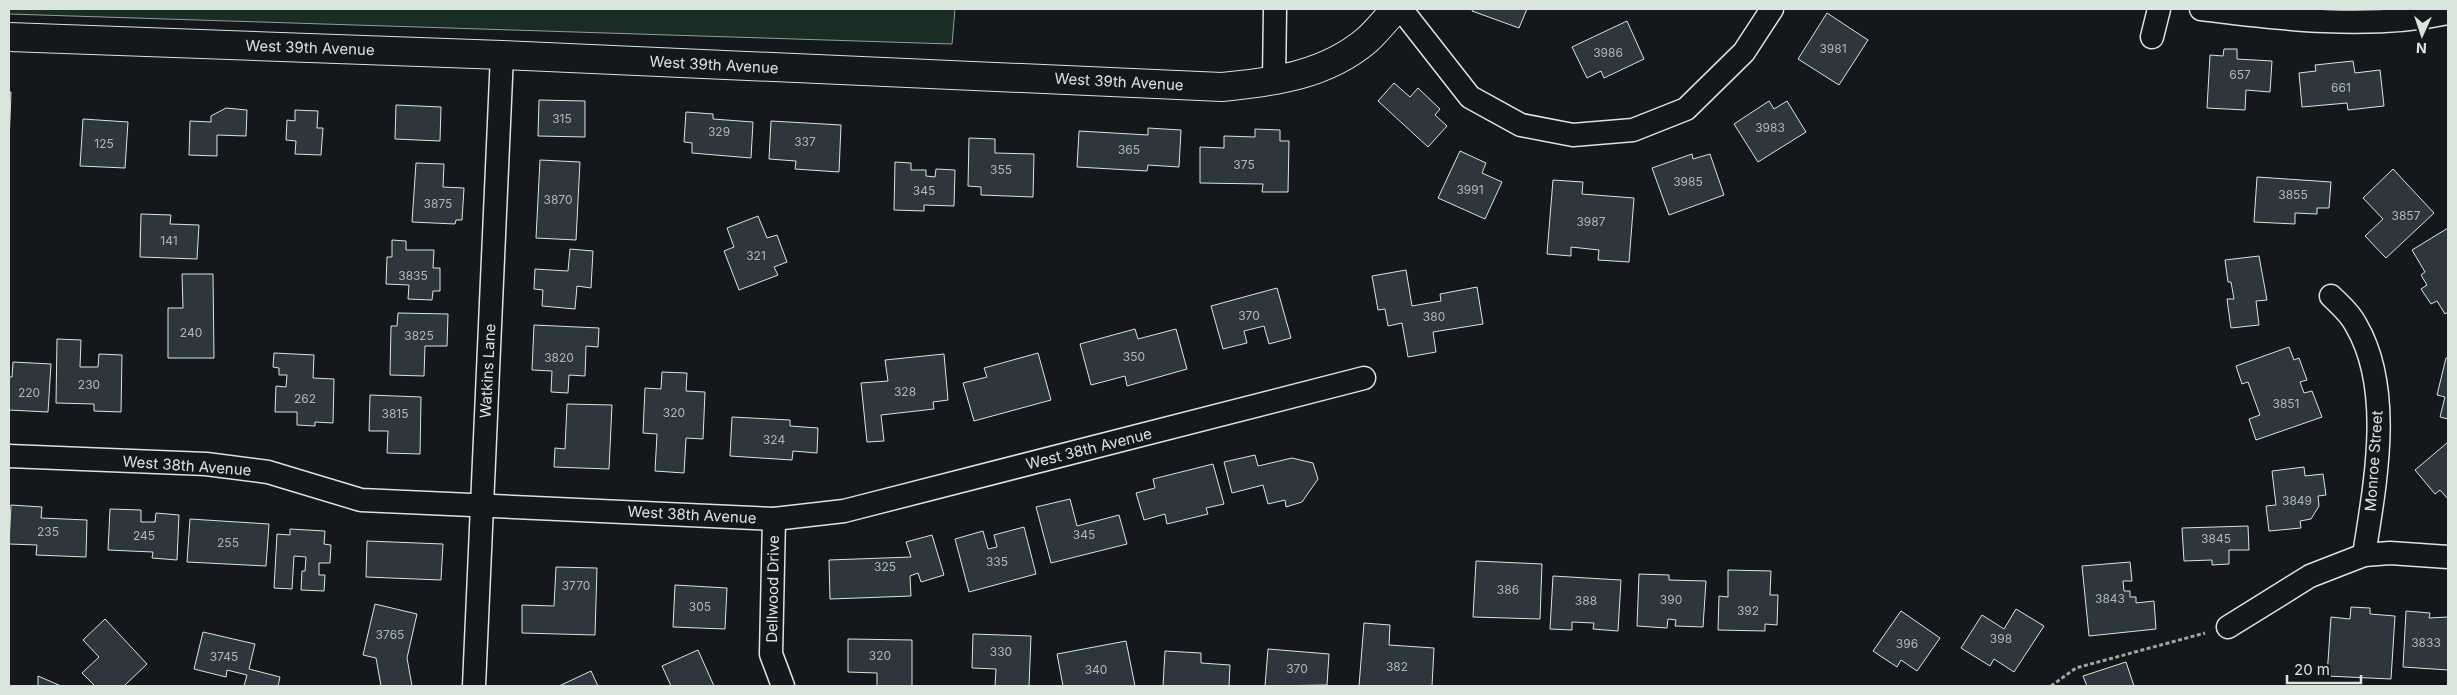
<svg xmlns="http://www.w3.org/2000/svg" width="2457" height="695" viewBox="0 0 2457 695" font-family="Inter,sans-serif">
	<rect width="100%" height="100%" fill="#14181c"/>
	<path fill="#1a2d24" stroke="#939e99" d="M 9,9 L 955,9 L 952,44 L 9,14 Z"/>
	<g fill="#2c363c" stroke="#d8e6dc">
		<path d="M 1473,9 L 1527,9 L 1519,28 L 1472,11 Z"/>
		<path d="M 1827,13 L 1868,40 L 1839,85 L 1798,59 Z"/>
		<path d="M 1627,21 L 1644,59 L 1604,78 L 1601,71 L 1587,78 L 1572,47 Z"/>
		<path d="M 2224,49 L 2237,49 L 2237,59 L 2272,61 L 2270,92 L 2246,90 L 2245,110 L 2207,108 L 2210,55 L 2223,56 Z"/>
		<path d="M 2353,61 L 2355,73 L 2380,70 L 2384,106 L 2348,110 L 2347,103 L 2302,107 L 2299,73 L 2316,71 L 2315,65 Z"/>
		<path d="M 1394,83 L 1410,97 L 1418,88 L 1440,109 L 1435,115 L 1447,126 L 1428,147 L 1378,101 Z"/>
		<path d="M 9,92 L 11,92 L 9,144 Z"/>
		<path d="M 539,100 L 585,101 L 585,137 L 538,136 Z"/>
		<path d="M 1769,101 L 1774,109 L 1787,101 L 1806,132 L 1758,162 L 1734,124 Z"/>
		<path d="M 396,105 L 441,107 L 440,141 L 395,139 Z"/>
		<path d="M 226,108 L 247,110 L 246,136 L 217,135 L 217,156 L 189,155 L 190,121 L 211,122 L 211,116 Z"/>
		<path d="M 295,110 L 318,111 L 317,128 L 323,128 L 321,155 L 295,154 L 296,141 L 286,140 L 287,120 L 295,121 Z"/>
		<path d="M 686,112 L 713,114 L 713,119 L 753,122 L 751,158 L 692,153 L 692,143 L 684,142 Z"/>
		<path d="M 83,119 L 128,122 L 125,168 L 80,166 Z"/>
		<path d="M 771,121 L 841,125 L 839,172 L 795,169 L 796,161 L 769,159 Z"/>
		<path d="M 1148,128 L 1181,130 L 1179,167 L 1148,165 L 1147,171 L 1077,167 L 1079,131 L 1148,135 Z"/>
		<path d="M 1255,129 L 1280,130 L 1280,141 L 1289,141 L 1288,192 L 1262,192 L 1263,184 L 1200,183 L 1200,147 L 1224,148 L 1224,136 L 1255,137 Z"/>
		<path d="M 969,138 L 995,139 L 995,153 L 1034,154 L 1033,197 L 981,195 L 981,187 L 968,186 Z"/>
		<path d="M 1460,151 L 1486,163 L 1482,173 L 1502,182 L 1485,219 L 1438,198 Z"/>
		<path d="M 1692,154 L 1693,159 L 1710,154 L 1724,195 L 1669,215 L 1652,168 Z"/>
		<path d="M 540,160 L 580,162 L 576,240 L 536,238 Z"/>
		<path d="M 895,162 L 911,163 L 911,170 L 926,170 L 926,176 L 935,177 L 936,169 L 955,170 L 954,206 L 924,205 L 924,211 L 894,210 Z"/>
		<path d="M 416,163 L 444,164 L 443,187 L 464,188 L 462,220 L 456,220 L 455,224 L 412,222 Z"/>
		<path d="M 2393,169 L 2434,213 L 2386,258 L 2365,236 L 2383,219 L 2363,198 Z"/>
		<path d="M 2257,177 L 2331,182 L 2329,208 L 2317,208 L 2317,214 L 2295,213 L 2295,224 L 2254,222 Z"/>
		<path d="M 1553,180 L 1583,182 L 1582,194 L 1634,198 L 1629,262 L 1598,260 L 1599,250 L 1571,247 L 1571,256 L 1547,254 Z"/>
		<path d="M 141,214 L 171,215 L 170,224 L 199,225 L 197,259 L 140,257 Z"/>
		<path d="M 758,216 L 767,238 L 777,235 L 787,262 L 774,267 L 778,275 L 739,290 L 724,251 L 734,247 L 727,228 Z"/>
		<path d="M 2448,228 L 2448,312 L 2445,314 L 2437,301 L 2431,304 L 2421,289 L 2427,285 L 2421,275 L 2425,272 L 2412,250 Z"/>
		<path d="M 392,240 L 406,241 L 406,250 L 434,250 L 433,268 L 440,268 L 440,291 L 433,291 L 432,300 L 408,299 L 409,285 L 386,284 L 387,257 L 392,257 Z"/>
		<path d="M 570,249 L 593,251 L 591,288 L 577,286 L 575,309 L 542,306 L 543,290 L 534,289 L 535,269 L 568,271 Z"/>
		<path d="M 2259,256 L 2267,300 L 2256,301 L 2259,325 L 2231,328 L 2227,299 L 2234,299 L 2231,282 L 2228,282 L 2225,260 Z"/>
		<path d="M 1406,270 L 1412,306 L 1441,301 L 1440,294 L 1477,287 L 1483,324 L 1433,332 L 1436,352 L 1408,357 L 1402,323 L 1388,326 L 1385,309 L 1378,310 L 1372,276 Z"/>
		<path d="M 182,274 L 213,274 L 214,358 L 168,358 L 168,308 L 183,308 Z"/>
		<path d="M 1277,288 L 1291,338 L 1269,344 L 1264,326 L 1244,331 L 1247,343 L 1223,349 L 1211,306 Z"/>
		<path d="M 398,313 L 448,314 L 447,346 L 425,346 L 424,376 L 390,375 L 391,326 L 397,326 Z"/>
		<path d="M 534,325 L 599,328 L 598,347 L 586,346 L 585,376 L 569,375 L 568,393 L 551,392 L 552,371 L 532,370 Z"/>
		<path d="M 1135,329 L 1138,339 L 1176,329 L 1187,369 L 1127,386 L 1125,376 L 1091,385 L 1080,344 Z"/>
		<path d="M 57,339 L 81,340 L 80,367 L 98,367 L 99,354 L 122,355 L 121,412 L 94,411 L 94,404 L 56,403 Z"/>
		<path d="M 2289,347 L 2294,360 L 2299,358 L 2307,380 L 2300,382 L 2304,393 L 2312,391 L 2322,417 L 2256,440 L 2249,419 L 2260,415 L 2248,382 L 2242,384 L 2236,366 Z"/>
		<path d="M 274,353 L 314,355 L 313,378 L 334,379 L 333,423 L 315,422 L 315,426 L 297,425 L 297,412 L 275,412 L 276,386 L 286,387 L 287,375 L 279,375 L 279,368 L 273,367 Z"/>
		<path d="M 1038,353 L 1051,400 L 974,421 L 963,383 L 987,377 L 984,368 Z"/>
		<path d="M 944,354 L 948,400 L 933,402 L 934,409 L 881,415 L 884,441 L 867,442 L 861,383 L 888,381 L 885,360 Z"/>
		<path d="M 2446,358 L 2448,358 L 2448,419 L 2440,417 L 2445,397 L 2437,395 Z"/>
		<path d="M 13,362 L 51,364 L 48,412 L 9,410 L 9,377 L 12,377 Z"/>
		<path d="M 662,372 L 687,373 L 686,391 L 705,392 L 703,439 L 686,438 L 684,473 L 655,471 L 657,434 L 643,433 L 645,388 L 661,389 Z"/>
		<path d="M 370,395 L 421,397 L 420,454 L 387,453 L 388,431 L 369,431 Z"/>
		<path d="M 567,404 L 612,405 L 609,469 L 554,467 L 555,448 L 565,449 Z"/>
		<path d="M 732,417 L 790,420 L 790,426 L 818,428 L 817,453 L 793,451 L 792,460 L 730,456 Z"/>
		<path d="M 2448,442 L 2448,499 L 2440,490 L 2435,494 L 2415,470 Z"/>
		<path d="M 1255,455 L 1258,466 L 1292,458 L 1313,463 L 1318,479 L 1302,502 L 1286,507 L 1285,500 L 1268,504 L 1263,485 L 1232,493 L 1224,462 Z"/>
		<path d="M 1213,464 L 1224,504 L 1206,508 L 1208,514 L 1167,524 L 1165,514 L 1144,520 L 1136,493 L 1155,488 L 1153,479 Z"/>
		<path d="M 2304,467 L 2305,476 L 2323,474 L 2326,495 L 2318,496 L 2319,506 L 2311,519 L 2300,521 L 2301,528 L 2269,531 L 2266,506 L 2276,505 L 2272,471 Z"/>
		<path d="M 1070,499 L 1077,526 L 1119,515 L 1127,544 L 1051,563 L 1036,507 Z"/>
		<path d="M 11,505 L 42,507 L 41,518 L 87,520 L 86,557 L 36,555 L 37,545 L 9,544 Z"/>
		<path d="M 110,509 L 141,510 L 141,522 L 155,522 L 156,513 L 179,515 L 177,560 L 152,558 L 153,552 L 108,550 Z"/>
		<path d="M 190,519 L 269,524 L 266,566 L 187,562 Z"/>
		<path d="M 2248,526 L 2249,550 L 2229,550 L 2229,564 L 2212,565 L 2212,560 L 2184,561 L 2182,528 Z"/>
		<path d="M 1024,527 L 1036,574 L 969,592 L 955,539 L 983,531 L 988,549 L 997,547 L 994,535 Z"/>
		<path d="M 290,529 L 325,531 L 324,544 L 331,545 L 330,563 L 319,563 L 319,575 L 325,575 L 324,591 L 301,590 L 302,571 L 305,571 L 306,557 L 294,556 L 292,589 L 274,588 L 277,534 L 290,535 Z"/>
		<path d="M 932,535 L 944,575 L 921,582 L 918,573 L 910,576 L 911,596 L 830,599 L 829,560 L 911,557 L 906,542 Z"/>
		<path d="M 367,541 L 443,544 L 441,580 L 366,577 Z"/>
		<path d="M 1476,561 L 1542,564 L 1540,619 L 1473,617 Z"/>
		<path d="M 2130,562 L 2132,581 L 2123,581 L 2124,591 L 2130,591 L 2130,597 L 2136,597 L 2136,603 L 2154,601 L 2156,629 L 2089,636 L 2082,566 Z"/>
		<path d="M 556,567 L 597,568 L 595,635 L 522,633 L 522,605 L 554,606 Z"/>
		<path d="M 1728,570 L 1771,571 L 1770,595 L 1778,595 L 1777,625 L 1765,624 L 1765,631 L 1718,630 L 1719,596 L 1728,597 Z"/>
		<path d="M 1639,574 L 1669,575 L 1669,580 L 1706,581 L 1703,627 L 1675,626 L 1676,620 L 1668,619 L 1667,628 L 1637,626 Z"/>
		<path d="M 1553,576 L 1621,580 L 1618,631 L 1593,629 L 1594,623 L 1572,622 L 1572,630 L 1550,629 Z"/>
		<path d="M 675,585 L 727,588 L 725,629 L 673,627 Z"/>
		<path d="M 375,604 L 417,614 L 407,658 L 412,686 L 381,686 L 376,658 L 363,655 Z"/>
		<path d="M 2351,607 L 2370,608 L 2370,614 L 2395,616 L 2391,679 L 2327,676 L 2331,617 L 2350,619 Z"/>
		<path d="M 2016,609 L 2044,626 L 2014,672 L 1994,659 L 1990,666 L 1961,648 L 1982,615 L 2004,629 Z"/>
		<path d="M 1901,611 L 1940,638 L 1917,671 L 1901,660 L 1897,667 L 1873,651 Z"/>
		<path d="M 2406,611 L 2430,613 L 2429,618 L 2448,617 L 2448,670 L 2403,667 Z"/>
		<path d="M 105,619 L 147,664 L 124,686 L 95,686 L 82,673 L 99,657 L 83,640 Z"/>
		<path d="M 1364,623 L 1390,625 L 1389,645 L 1434,648 L 1432,686 L 1359,686 Z"/>
		<path d="M 203,632 L 255,644 L 249,669 L 280,677 L 278,686 L 244,686 L 247,675 L 227,670 L 226,677 L 194,669 Z"/>
		<path d="M 973,634 L 1031,636 L 1029,686 L 995,686 L 996,669 L 972,668 Z"/>
		<path d="M 848,639 L 912,640 L 912,686 L 877,686 L 877,673 L 848,672 Z"/>
		<path d="M 1126,641 L 1135,686 L 1063,686 L 1057,654 Z"/>
		<path d="M 1268,649 L 1329,654 L 1327,685 L 1265,686 Z"/>
		<path d="M 698,650 L 714,686 L 671,686 L 662,666 Z"/>
		<path d="M 1165,651 L 1201,653 L 1201,663 L 1230,665 L 1229,686 L 1163,686 Z"/>
		<path d="M 2126,662 L 2134,686 L 2087,686 L 2083,676 Z"/>
		<path d="M 591,671 L 598,686 L 559,686 Z"/>
		<path d="M 38,676 L 61,686 L 38,686 Z"/>
	</g>
	<g fill="none" stroke-linecap="round" stroke-linejoin="round">
		<defs>
			<g id="minor">
				<path d="M 1401,9 L 1470,97 L 1521,125 L 1573,135 L 1633,130 L 1686,109 L 1744,52 L 1772,9"/>
				<path d="M 2201,9 C 2281,19 2369,30 2448,13"/>
				<path d="M 2152,37 L 2159,9"/>
				<path d="M 1274,82 L 1275,9"/>
				<path d="M 2331,296 C 2340,305 2350,313 2356,325 C 2394,390 2375,484 2364,555 L 2390,553 L 2448,557"/>
				<path d="M 9,456 L 206,464 L 268,472 L 361,500 L 774,519 L 844,511 L 1364,378"/>
				<path d="M 774,519 L 771,654 L 783,686"/>
				<path d="M 2228,627 L 2310,576 L 2364,555"/>
				<path d="M 474,686 L 502,55"/>
			</g>
			<path id="tertiary" d="M 9,37 L 502,55 L 1222,87 C 1274,82 1326,75 1367,40 C 1377,31 1386,19 1396,9"/>
		</defs>
		<use href="#minor" stroke="#d8e6dc" stroke-width="25"/>
		<use href="#tertiary" stroke="#d8e6dc" stroke-width="30"/>
		<path stroke="#9da8a2" stroke-width="3" stroke-dasharray="4 2.5" stroke-linecap="butt" d="M 2051,686 L 2076,668 L 2205,633"/>
		<use href="#minor" stroke="#14181c" stroke-width="22"/>
		<use href="#tertiary" stroke="#14181c" stroke-width="28"/>
	</g>
	<g text-anchor="middle" stroke-width="4" stroke-linejoin="round" paint-order="stroke">
		<g font-size="12" fill="#adbab4">
			<text x="1833" y="53">3981</text>
			<text x="1608" y="57">3986</text>
			<text x="2240" y="79">657</text>
			<text x="2341" y="92">661</text>
			<text x="562" y="123">315</text>
			<text x="1770" y="132">3983</text>
			<text x="719" y="136">329</text>
			<text x="805" y="146">337</text>
			<text x="104" y="148">125</text>
			<text x="1129" y="154">365</text>
			<text x="1244" y="169">375</text>
			<text x="1001" y="174">355</text>
			<text x="1688" y="186">3985</text>
			<text x="1470" y="194">3991</text>
			<text x="924" y="195">345</text>
			<text x="2293" y="199">3855</text>
			<text x="558" y="204">3870</text>
			<text x="438" y="208">3875</text>
			<text x="2406" y="220">3857</text>
			<text x="1591" y="226">3987</text>
			<text x="169" y="245">141</text>
			<text x="756" y="260">321</text>
			<text x="413" y="280">3835</text>
			<text x="1249" y="320">370</text>
			<text x="1434" y="321">380</text>
			<text x="191" y="337">240</text>
			<text x="419" y="340">3825</text>
			<text x="1134" y="361">350</text>
			<text x="559" y="362">3820</text>
			<text x="89" y="389">230</text>
			<text x="905" y="396">328</text>
			<text x="29" y="397">220</text>
			<text x="305" y="403">262</text>
			<text x="2286" y="408">3851</text>
			<text x="674" y="417">320</text>
			<text x="395" y="418">3815</text>
			<text x="774" y="444">324</text>
			<text x="2297" y="505">3849</text>
			<text x="48" y="536">235</text>
			<text x="1084" y="539">345</text>
			<text x="144" y="540">245</text>
			<text x="2216" y="543">3845</text>
			<text x="228" y="547">255</text>
			<text x="997" y="566">335</text>
			<text x="885" y="571">325</text>
			<text x="576" y="590">3770</text>
			<text x="1508" y="594">386</text>
			<text x="2110" y="603">3843</text>
			<text x="1671" y="604">390</text>
			<text x="1586" y="605">388</text>
			<text x="700" y="611">305</text>
			<text x="1748" y="615">392</text>
			<text x="390" y="639">3765</text>
			<text x="2001" y="643">398</text>
			<text x="2426" y="647">3833</text>
			<text x="1907" y="648">396</text>
			<text x="1001" y="656">330</text>
			<text x="880" y="660">320</text>
			<text x="224" y="661">3745</text>
			<text x="1397" y="671">382</text>
			<text x="1297" y="673">370</text>
			<text x="1096" y="674">340</text>
		</g>
		<g font-size="15" fill="#d8e6dc" stroke="#14181c">
			<text transform="translate(310 48) rotate(2)" y="5">West 39th Avenue</text>
			<text transform="translate(714 65) rotate(3)" y="5">West 39th Avenue</text>
			<text transform="translate(1119 82) rotate(3)" y="5">West 39th Avenue</text>
			<text transform="translate(488 371) rotate(-87)" y="5">Watkins Lane</text>
			<text transform="translate(1089 449) rotate(-14)" y="5">West 38th Avenue</text>
			<text transform="translate(2374 461) rotate(-86)" y="5">Monroe Street</text>
			<text transform="translate(187 466) rotate(4)" y="5">West 38th Avenue</text>
			<text transform="translate(692 515) rotate(3)" y="5">West 38th Avenue</text>
			<text transform="translate(773 589) rotate(-89)" y="5">Dellwood Drive</text>
		</g>
	</g>
	<rect width="2457" height="695" fill="none" stroke="#d8e6dc" stroke-width="20"/>
	<g transform="translate(2422 35) rotate(183)" stroke="#14181c" stroke-width="4" paint-order="stroke">
	<path d="M0-4L9 19L0 12L-9 19Z" fill="#d8e6dc"/>
	<text y="-8" font-size="14" font-weight="bold" text-anchor="middle" fill="#d8e6dc">N</text>
	</g>
	<path d="M2287 675v8h74v-8" fill="none" stroke="#d8e6dc" stroke-width="2.5"/>
	<text x="2294" y="675" font-size="15" fill="#d8e6dc" stroke="#14181c" stroke-width="4" paint-order="stroke">20 m</text>
</svg>
